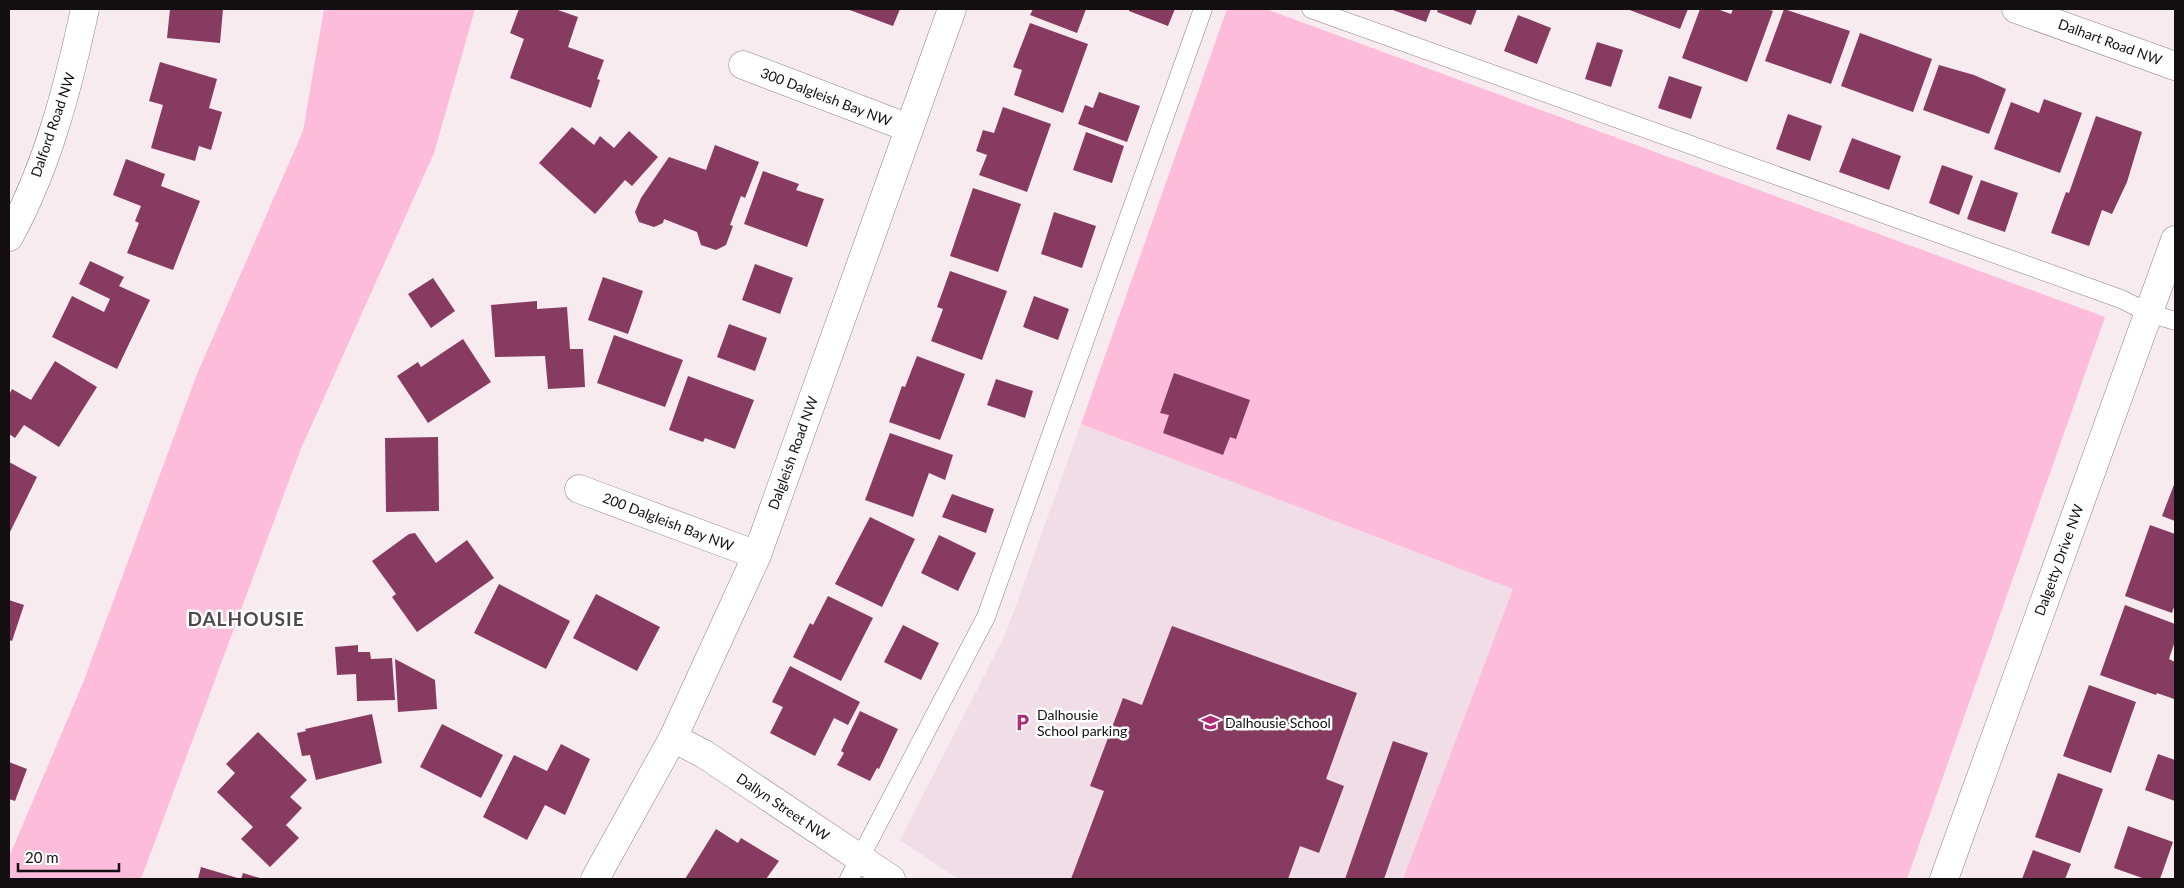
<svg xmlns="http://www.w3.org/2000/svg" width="2184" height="888" viewBox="0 0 2184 888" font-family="Lato,sans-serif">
	<rect width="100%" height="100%" fill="#f7ebf0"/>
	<path fill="#f0dde5" d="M 1081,424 L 1513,589 L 1403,879 L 958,879 L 900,840 L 1006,633 Z"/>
	<g fill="#fdbcd9">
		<path d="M 324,9 L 475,9 L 434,153 L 300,451 L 141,879 L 9,879 L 9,857 L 83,683 L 197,374 L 303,131 Z"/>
		<path d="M 1227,9 L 1266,9 L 2105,317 L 1907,879 L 1403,879 L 1513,589 L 1081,424 Z"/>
	</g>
	<g fill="#873b61">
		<path d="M 170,9 L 223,9 L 220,43 L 167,38 Z"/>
		<path d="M 519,9 L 555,9 L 578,17 L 568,47 L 604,60 L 597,79 L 600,80 L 591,108 L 510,78 L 524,39 L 510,33 Z"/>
		<path d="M 847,9 L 900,9 L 893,26 Z"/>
		<path d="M 1033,9 L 1086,9 L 1077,33 L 1030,15 Z"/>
		<path d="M 1129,9 L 1175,9 L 1168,26 L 1129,11 Z"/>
		<path d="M 1390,9 L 1431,9 L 1426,22 Z"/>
		<path d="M 1438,9 L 1477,9 L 1471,25 L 1437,12 Z"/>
		<path d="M 1627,9 L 1688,9 L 1680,29 Z"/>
		<path d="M 1700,9 L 1717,9 L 1731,14 L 1733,9 L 1766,9 L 1773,11 L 1747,82 L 1682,58 Z"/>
		<path d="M 1784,9 L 1850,31 L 1831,84 L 1765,61 Z"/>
		<path d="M 1518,15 L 1551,28 L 1537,64 L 1504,51 Z"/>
		<path d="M 1030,23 L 1088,44 L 1063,113 L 1014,95 L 1022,70 L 1013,67 Z"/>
		<path d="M 1860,33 L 1932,59 L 1913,112 L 1841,86 Z"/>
		<path d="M 1597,42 L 1623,50 L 1611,87 L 1585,79 Z"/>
		<path d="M 160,62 L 217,79 L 209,108 L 222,112 L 211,150 L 199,146 L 195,161 L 151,148 L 163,105 L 149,101 Z"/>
		<path d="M 1939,65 L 1974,75 L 2006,89 L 1989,134 L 1923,110 Z"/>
		<path d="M 1669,76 L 1702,87 L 1691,119 L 1658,108 Z"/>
		<path d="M 1099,92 L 1140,106 L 1127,142 L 1078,124 L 1085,105 L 1093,108 Z"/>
		<path d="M 2044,99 L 2082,113 L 2060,173 L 1994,149 L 2011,102 L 2039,113 Z"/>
		<path d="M 1003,107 L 1051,124 L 1027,192 L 979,175 L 987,155 L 976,151 L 983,130 L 994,133 Z"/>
		<path d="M 1788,114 L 1822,126 L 1810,161 L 1776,149 Z"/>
		<path d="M 2096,116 L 2142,132 L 2127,182 L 2112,214 L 2102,210 L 2089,246 L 2051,233 L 2066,192 L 2069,193 Z"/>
		<path d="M 572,127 L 594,145 L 600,136 L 614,148 L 629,131 L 658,157 L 632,186 L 625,180 L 595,214 L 539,163 Z"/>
		<path d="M 1086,132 L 1124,146 L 1112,183 L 1073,170 Z"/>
		<path d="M 1852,138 L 1901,156 L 1889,190 L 1839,172 Z"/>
		<path d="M 715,145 L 759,162 L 745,198 L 741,196 L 730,225 L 733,226 L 726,245 L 716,250 L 701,245 L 697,232 L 664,219 L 663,223 L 654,227 L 639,222 L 635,212 L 641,198 L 669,157 L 706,170 Z"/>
		<path d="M 126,159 L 165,174 L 161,186 L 200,201 L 173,270 L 127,253 L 139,223 L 135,221 L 141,206 L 113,195 Z"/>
		<path d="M 1942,165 L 1973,176 L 1959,215 L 1929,203 Z"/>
		<path d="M 763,171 L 799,184 L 796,190 L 824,199 L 807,247 L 744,224 Z"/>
		<path d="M 1981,180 L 2018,193 L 2005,232 L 1967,219 Z"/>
		<path d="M 973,188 L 1021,204 L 998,272 L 950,256 Z"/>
		<path d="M 1054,212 L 1096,226 L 1082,268 L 1041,254 Z"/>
		<path d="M 90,261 L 124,277 L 119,286 L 150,300 L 117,369 L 52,337 L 72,296 L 104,312 L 110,299 L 79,284 Z"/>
		<path d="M 755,264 L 793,278 L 780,314 L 742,300 Z"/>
		<path d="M 950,271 L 1007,291 L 982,360 L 931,341 L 943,309 L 937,307 Z"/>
		<path d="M 603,277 L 643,291 L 628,334 L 588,320 Z"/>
		<path d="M 433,278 L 455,311 L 431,328 L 408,294 Z"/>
		<path d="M 1034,296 L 1069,309 L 1058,340 L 1023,327 Z"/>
		<path d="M 537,301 L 537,309 L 567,307 L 570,349 L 583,349 L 585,387 L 548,389 L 545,356 L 495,357 L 491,305 Z"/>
		<path d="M 729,324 L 767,338 L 755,371 L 717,357 Z"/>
		<path d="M 614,335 L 683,360 L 665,407 L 597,383 Z"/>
		<path d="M 463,339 L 491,382 L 428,423 L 397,376 L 418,362 L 421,367 Z"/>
		<path d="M 917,356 L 965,374 L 940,440 L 889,422 L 902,386 L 905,387 Z"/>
		<path d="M 55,361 L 97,387 L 59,447 L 24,425 L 15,438 L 9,434 L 9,395 L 12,389 L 31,400 Z"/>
		<path d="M 1174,373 L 1250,400 L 1236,439 L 1230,437 L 1223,455 L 1163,433 L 1169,415 L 1160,413 Z"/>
		<path d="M 688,376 L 754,400 L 735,449 L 705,438 L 703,442 L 669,430 Z"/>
		<path d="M 996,379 L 1033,391 L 1025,418 L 987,405 Z"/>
		<path d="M 890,433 L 953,455 L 945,480 L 929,473 L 913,517 L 865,500 Z"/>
		<path d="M 438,437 L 439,511 L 386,512 L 385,438 Z"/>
		<path d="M 9,462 L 37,477 L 9,534 Z"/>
		<path d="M 2175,482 L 2175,521 L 2162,516 Z"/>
		<path d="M 952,494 L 994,509 L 986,533 L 942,517 Z"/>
		<path d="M 870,517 L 915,539 L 882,607 L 835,584 Z"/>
		<path d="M 2150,525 L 2175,534 L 2175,604 L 2172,613 L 2125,596 Z"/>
		<path d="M 415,533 L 436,563 L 467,540 L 494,578 L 417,632 L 392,597 L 396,594 L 372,561 L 409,534 Z"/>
		<path d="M 939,535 L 976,553 L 958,591 L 921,573 Z"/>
		<path d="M 499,584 L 570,621 L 546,669 L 474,633 Z"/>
		<path d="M 596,594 L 660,627 L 637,671 L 573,638 Z"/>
		<path d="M 828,596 L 873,618 L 841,681 L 793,657 L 810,623 L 813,625 Z"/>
		<path d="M 9,600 L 24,605 L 12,641 L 9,640 Z"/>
		<path d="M 2125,605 L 2175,624 L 2175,641 L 2169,659 L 2175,662 L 2174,699 L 2157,693 L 2156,695 L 2100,675 Z"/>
		<path d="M 903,625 L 939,643 L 921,680 L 884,662 Z"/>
		<path d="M 1172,626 L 1357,693 L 1326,779 L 1344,786 L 1319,853 L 1300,846 L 1288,879 L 1071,879 L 1104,791 L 1090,786 L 1123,698 L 1142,705 Z"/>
		<path d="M 358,645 L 358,652 L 370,652 L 371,659 L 392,658 L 395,700 L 357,701 L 356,674 L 337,675 L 335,647 Z"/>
		<path d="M 395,659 L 435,680 L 437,709 L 398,712 Z"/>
		<path d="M 790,666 L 860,702 L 848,725 L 834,718 L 815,756 L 770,733 L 783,707 L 772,702 Z"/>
		<path d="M 2089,685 L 2136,702 L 2111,773 L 2063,756 Z"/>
		<path d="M 860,711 L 898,729 L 879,769 L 877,768 L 870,781 L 837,765 L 844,753 L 841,751 Z"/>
		<path d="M 372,714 L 382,763 L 316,780 L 310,755 L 302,756 L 297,733 L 306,731 L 305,729 Z"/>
		<path d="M 442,724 L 503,755 L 481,798 L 420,767 Z"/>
		<path d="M 258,732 L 307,780 L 290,797 L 302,808 L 286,825 L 299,838 L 270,867 L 241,839 L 253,827 L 217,792 L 235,773 L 226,764 Z"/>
		<path d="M 1393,741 L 1428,753 L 1384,879 L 1345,879 Z"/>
		<path d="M 561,744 L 590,759 L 565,815 L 545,805 L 527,840 L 483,817 L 514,755 L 547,771 Z"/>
		<path d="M 2158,754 L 2175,760 L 2175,801 L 2145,790 Z"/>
		<path d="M 9,762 L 27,769 L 15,801 L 9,799 Z"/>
		<path d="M 2058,773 L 2103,789 L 2080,853 L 2035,837 Z"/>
		<path d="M 2128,826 L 2173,842 L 2160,879 L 2145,879 L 2114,868 Z"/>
		<path d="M 716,829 L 738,843 L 741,838 L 779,861 L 766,879 L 685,879 Z"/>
		<path d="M 2033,850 L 2071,864 L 2065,879 L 2022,879 Z"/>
		<path d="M 201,867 L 241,879 L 198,879 Z"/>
		<path d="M 243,873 L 263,879 L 241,879 Z"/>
	</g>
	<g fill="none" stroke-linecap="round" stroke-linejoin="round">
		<defs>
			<g id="lane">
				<path d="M 1311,9 L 2121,299 L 2149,313 L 2175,321"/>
				<path d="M 849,879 L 986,617 L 1203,9"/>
			</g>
			<g id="street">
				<path d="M 2016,9 L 2175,66"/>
				<path d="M 743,65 L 909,128"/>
				<path d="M 9,237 C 48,166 68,87 85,9"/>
				<path d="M 579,489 L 757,555"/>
				<path d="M 673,738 L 704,754 L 891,879"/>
				<path d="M 595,879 L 673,738 L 757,555 L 952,9"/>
				<path d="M 1944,879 L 2175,240"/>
			</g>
		</defs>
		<use href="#lane" stroke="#8a8084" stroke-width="19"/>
		<use href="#street" stroke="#8a8084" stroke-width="29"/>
		<use href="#lane" stroke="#fff" stroke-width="18"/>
		<use href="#street" stroke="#fff" stroke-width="28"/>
	</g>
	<defs>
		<symbol id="parking-bare" viewBox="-9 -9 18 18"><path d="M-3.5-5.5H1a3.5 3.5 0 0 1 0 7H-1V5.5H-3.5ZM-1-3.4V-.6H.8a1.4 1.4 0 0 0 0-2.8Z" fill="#ae2b75" stroke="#fff" stroke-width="2.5" paint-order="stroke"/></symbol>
		<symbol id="school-bare" viewBox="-9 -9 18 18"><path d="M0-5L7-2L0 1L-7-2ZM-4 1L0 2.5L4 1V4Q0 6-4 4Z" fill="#ae2b75" stroke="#fff" stroke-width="2.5" paint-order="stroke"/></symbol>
	</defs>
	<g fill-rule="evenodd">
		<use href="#parking-bare" x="1010" y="710" width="25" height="25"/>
		<use href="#school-bare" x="1198" y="710" width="25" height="25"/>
	</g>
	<g text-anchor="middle" stroke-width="5" stroke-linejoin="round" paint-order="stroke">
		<g font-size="14" fill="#130f11" stroke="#fff">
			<text transform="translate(2110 42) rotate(20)" y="5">Dalhart Road NW</text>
			<text transform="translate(826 97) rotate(21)" y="5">300 Dalgleish Bay NW</text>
			<text transform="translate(53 125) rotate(-71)" y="5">Dalford Road NW</text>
			<text transform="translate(793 453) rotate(-70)" y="5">Dalgleish Road NW</text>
			<text transform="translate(668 522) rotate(21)" y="5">200 Dalgleish Bay NW</text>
			<text transform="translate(2059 560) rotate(-70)" y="5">Dalgetty Drive NW</text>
			<text transform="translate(783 807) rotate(34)" y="5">Dallyn Street NW</text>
		</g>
		<g font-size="14" fill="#130f11" stroke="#fff" text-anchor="start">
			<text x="1037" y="720">Dalhousie<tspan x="1037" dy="16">School parking</tspan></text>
			<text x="1225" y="728">Dalhousie School</text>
		</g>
		<g font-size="19" font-weight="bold" letter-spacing="1" fill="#50474b" stroke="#fff">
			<text x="246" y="626">DALHOUSIE</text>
		</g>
	</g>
	<rect width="2184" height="888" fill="none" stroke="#130f11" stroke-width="20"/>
	<path d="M18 863v8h101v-8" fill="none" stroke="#130f11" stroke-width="2.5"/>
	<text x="25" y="863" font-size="15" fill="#130f11" stroke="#ffffff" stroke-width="4" paint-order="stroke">20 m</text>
</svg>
